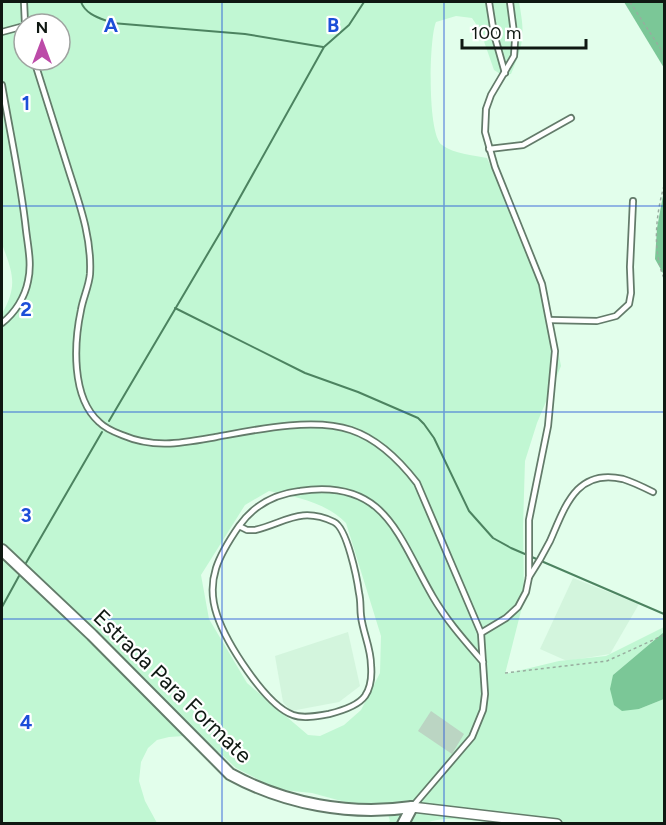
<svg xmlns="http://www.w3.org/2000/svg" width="666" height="825" viewBox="0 0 666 825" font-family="Figtree,sans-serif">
	<rect width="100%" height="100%" fill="#e2feeb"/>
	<g fill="#d3f5dd">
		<path d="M 573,578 L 639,604 L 610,654 L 567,661 L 540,649 Z"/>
		<path d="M 348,632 L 360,686 L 339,702 L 291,711 L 283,702 L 275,656 Z"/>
	</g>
	<path fill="#c1f7d3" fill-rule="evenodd" d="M 2,2 L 519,2 C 525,35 524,43 511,74 L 502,75 L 494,70 L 480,30 L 472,18 L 456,16 L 436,22 C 429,38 427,135 442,145 C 454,154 473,155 487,158 L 522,236 L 550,310 L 561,366 L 537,423 L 525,461 L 523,527 L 524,599 L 505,674 L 559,661 L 606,656 L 664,627 L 664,632 L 613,675 L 639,709 L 664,699 L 664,823 C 610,823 555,825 501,823 C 481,823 445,814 427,823 L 387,823 L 390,821 L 385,805 L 345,802 L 312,793 L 282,790 L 263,782 L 236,768 L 220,753 L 199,742 L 184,736 L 169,737 L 157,740 L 148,748 L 141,762 L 139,781 L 145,801 L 157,823 L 2,823 L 2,314 C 18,285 13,274 2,244 ZM 24,24 L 60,24 L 60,60 L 24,60 ZM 269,491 C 296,497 325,502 346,523 L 381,636 L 380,673 L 361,710 L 344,725 L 320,736 L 308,735 L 247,683 L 209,619 L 201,575 L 245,505 Z"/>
	<g fill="#7bc797">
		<path d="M 624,2 L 664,2 L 664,68 Z"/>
		<path d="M 664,190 L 664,275 L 655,259 L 657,228 Z"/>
		<path d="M 664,632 L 664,699 L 639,709 L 622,711 L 614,705 L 610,689 L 613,675 Z"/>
	</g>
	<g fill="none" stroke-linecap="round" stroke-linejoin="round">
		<g stroke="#4c8360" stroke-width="2">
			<path d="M 81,2 C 86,15 100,18 112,23 L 245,34 L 323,47"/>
			<path d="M 175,308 L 305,373 L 358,392 L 418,418 L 424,424 L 434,438 L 469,511 L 493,538 L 511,548 L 664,614"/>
			<path d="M 109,421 L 220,233 L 324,47 L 349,25 L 364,2"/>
			<path d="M 26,563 L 102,432"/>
			<path d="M 2,607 L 19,576"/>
		</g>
	</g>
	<path fill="#bbd5c3" d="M 431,711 L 464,734 L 452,754 L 418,731 Z"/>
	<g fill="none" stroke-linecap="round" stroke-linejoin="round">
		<defs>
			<g id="service">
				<path d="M 24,2 L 25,24"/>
				<path d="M 489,2 L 494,34 L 505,73"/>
				<path d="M 2,32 L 24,26"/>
				<path d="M 34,60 C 45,96 57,132 68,168 C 79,203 92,237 90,274 C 89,286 83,298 81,310 C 74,343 71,397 99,422 C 105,428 114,432 122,435 C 155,449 182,443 216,437 C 254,430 313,417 351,430 C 378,439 400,461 417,483 L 481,633 L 485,694 L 483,710 L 472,737 L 413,806"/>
				<path d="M 2,85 C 10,133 21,182 26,230 C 28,247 32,264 28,281 C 25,297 15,313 2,323"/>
				<path d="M 489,149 L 523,145 L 571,118"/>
				<path d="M 550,320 L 597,321 L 616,316 L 629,304 L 631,293 L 630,267 L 633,201"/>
				<path d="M 239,526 L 247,530 L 255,530 C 285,523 300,506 334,522 C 347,528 357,578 359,593 C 361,601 360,608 361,616 C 363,633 371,648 371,665 C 372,676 371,687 365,696 C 358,706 341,711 329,714 C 318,716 303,719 293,715 C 265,705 226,642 217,615 C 205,580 219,555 239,526 C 254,505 274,494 300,491 C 386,478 398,537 433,597 C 447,621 465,641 483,662"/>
				<path d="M 529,577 C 537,565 544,553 550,541 C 565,507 576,468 623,479 C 633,482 643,487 653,492"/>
				<path d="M 481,633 L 506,618 L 518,607 L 526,592 L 529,577 L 529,520 L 548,426 L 555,351 L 542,284 L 495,167 L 485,132 L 486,109 L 491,95 L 514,56 L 515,41 L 510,2"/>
			</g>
			<path id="minor" d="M 412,807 L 557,824"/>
			<g id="tertiary">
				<path d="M 2,550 L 92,635 L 230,774 C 285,804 350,816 412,807"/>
				<path d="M 403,824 L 412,807"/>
			</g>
		</defs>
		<use href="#service" stroke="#637b6a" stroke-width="8"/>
		<use href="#minor" stroke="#637b6a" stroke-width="12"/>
		<use href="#tertiary" stroke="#637b6a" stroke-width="14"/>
		<g stroke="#98ad9f" stroke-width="1.5" stroke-dasharray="3 3" stroke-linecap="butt">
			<path d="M 630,2 L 664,54"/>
			<path d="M 664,186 C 656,214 652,250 664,278"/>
			<path d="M 505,673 L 607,661 L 664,635"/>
		</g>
		<use href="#service" stroke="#fff" stroke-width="4.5"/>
		<use href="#minor" stroke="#fff" stroke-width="9"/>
		<use href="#tertiary" stroke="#fff" stroke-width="10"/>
	</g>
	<path fill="none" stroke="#1d4ed8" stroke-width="1.5" stroke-opacity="0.55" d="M 222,2 L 222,824M 444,2 L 444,824M 2,206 L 664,206M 2,412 L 664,412M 2,619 L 664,619"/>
	<g text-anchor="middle" stroke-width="4.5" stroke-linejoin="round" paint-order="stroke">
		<g font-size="22" fill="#0f1812" stroke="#fff">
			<text transform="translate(173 686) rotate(44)" y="8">Estrada Para Formate</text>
		</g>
	</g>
	<g font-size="20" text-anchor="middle" font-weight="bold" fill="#1d4ed8" stroke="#fff" stroke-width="4.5" stroke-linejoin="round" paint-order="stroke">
		<text x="111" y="32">A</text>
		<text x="333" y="32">B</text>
		<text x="26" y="110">1</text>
		<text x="26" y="316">2</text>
		<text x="26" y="522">3</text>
		<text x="26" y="729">4</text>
	</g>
	<rect width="666" height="825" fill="none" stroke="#0f1812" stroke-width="6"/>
	<g transform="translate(42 42)"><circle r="28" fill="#ffffff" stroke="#9fa3a0" stroke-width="1.5"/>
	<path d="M0-4.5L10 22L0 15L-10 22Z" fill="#bc4ba8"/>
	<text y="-9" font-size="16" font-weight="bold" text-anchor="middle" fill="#0f1812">N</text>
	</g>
	<path d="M462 39v9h124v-9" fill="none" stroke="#0f1812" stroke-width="3"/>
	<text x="471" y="39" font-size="18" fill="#0f1812" stroke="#ffffff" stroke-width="4.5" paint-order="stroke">100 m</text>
</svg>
